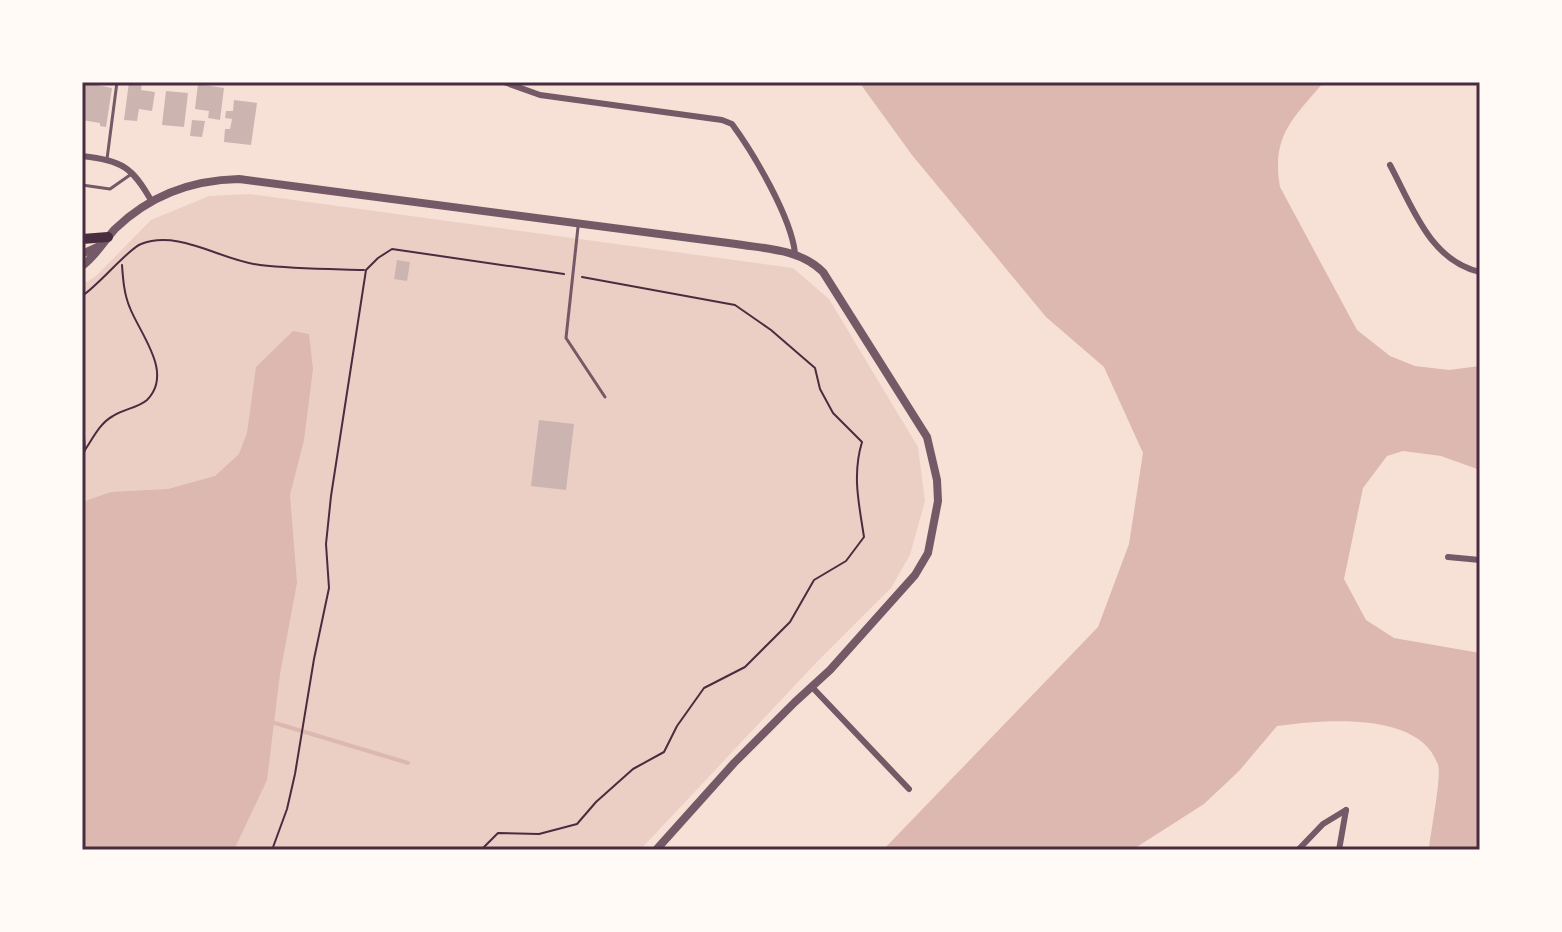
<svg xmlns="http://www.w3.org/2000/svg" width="1562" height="932" viewBox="0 0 1562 932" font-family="'DejaVu Sans',sans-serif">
	<rect width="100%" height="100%" fill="#f7e1d7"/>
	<path fill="#ebcfc5" d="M 250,194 L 793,268 L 829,299 L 918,447 L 925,501 L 910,555 L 891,588 L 813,666 L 640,850 L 82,850 L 82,285 L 96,276 L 151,220 L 209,196 Z"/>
	<g fill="#dcb8b0">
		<path d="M 859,82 L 1324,82 C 1293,118 1271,136 1280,187 L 1357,330 L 1390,356 L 1415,366 L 1449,370 L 1480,366 L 1480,470 L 1441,456 L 1403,451 L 1387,456 L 1363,488 L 1344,579 L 1366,620 L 1394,638 L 1480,653 L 1480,850 L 1429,850 C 1430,834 1442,776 1438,765 C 1420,710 1321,720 1277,726 L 1239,771 L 1204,804 L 1132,850 L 883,850 L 1098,627 L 1129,544 L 1143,453 L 1104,367 L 1046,317 L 912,155 Z"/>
		<path d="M 293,331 L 309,334 L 313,369 L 304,440 L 290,495 L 297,583 L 280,674 L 267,780 L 234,850 L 82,850 L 82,502 L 111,492 L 168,489 L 215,476 L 239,454 L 247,433 L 256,367 Z"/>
	</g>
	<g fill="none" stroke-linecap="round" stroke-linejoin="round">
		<path stroke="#dcb8b0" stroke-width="4" d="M 275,723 L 408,763"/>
	</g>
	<g fill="#ccb4b1">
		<path d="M 82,82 L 112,88 L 106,127 L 100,126 L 100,123 L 82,120 Z"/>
		<path d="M 129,82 L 142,82 L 141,90 L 155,92 L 152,111 L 139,109 L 137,121 L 124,120 Z"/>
		<path d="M 198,84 L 224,88 L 220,120 L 208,118 L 209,111 L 195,109 Z"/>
		<path d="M 166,91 L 188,93 L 184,127 L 162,125 Z"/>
		<path d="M 234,100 L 257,103 L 251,145 L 224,142 L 225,129 L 230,129 L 232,119 L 225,118 L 226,111 L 233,111 Z"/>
		<path d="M 192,120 L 205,121 L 202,137 L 190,136 Z"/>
		<path d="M 397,260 L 410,262 L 407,281 L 394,279 Z"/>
		<path d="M 539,420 L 574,424 L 566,490 L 531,486 Z"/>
	</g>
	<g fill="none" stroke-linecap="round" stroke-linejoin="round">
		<g stroke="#4a2c40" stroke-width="2">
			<path d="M 82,296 C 99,285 129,248 141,244 C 179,229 222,261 260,265 C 294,269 330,269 364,270"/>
			<path d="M 82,412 L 85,450 L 82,457"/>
			<path d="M 85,450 C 93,438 100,423 113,416 C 123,409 138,408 147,400 C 174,373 140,334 130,308 C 124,294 123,279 122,265"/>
			<path d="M 272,850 L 287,809 L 295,774 L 314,659 L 329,588 L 326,544 L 331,496 L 366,270 L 378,258 L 392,249 L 564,274"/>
			<path d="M 481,850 L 498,833 L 539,834 L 577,824 L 596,802 L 633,769 L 664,752 L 677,726 L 704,688 L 745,667 L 790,622 L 814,580 L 846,561 L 864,537 C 859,504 852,475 862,442 L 833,413 L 820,389 L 815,368 L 771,330 L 735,305 L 582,277"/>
		</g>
		<g stroke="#755966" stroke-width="3">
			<path d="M 107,159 L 117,82"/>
			<path d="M 82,185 L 110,189 L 130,175"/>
			<path d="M 578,227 L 566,338 L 605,397"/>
		</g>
		<g stroke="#755966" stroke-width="6">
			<path d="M 504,82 L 540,95 L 722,120 L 732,124 C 754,154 791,217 795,253"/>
			<path d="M 82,156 C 122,161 132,166 152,202"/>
			<path d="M 1390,165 C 1412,206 1430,261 1480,272"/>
			<path d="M 1448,557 L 1480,560"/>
			<path d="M 812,687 L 909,789"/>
			<path d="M 1298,850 L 1323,824 L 1346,810"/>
			<path d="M 1339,850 L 1346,810"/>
		</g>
		<g stroke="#755966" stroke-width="8">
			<path d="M 82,254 L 97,247"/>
			<path d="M 82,266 C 95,257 104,241 115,229 C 149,196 192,180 239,179 L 736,244 C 767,249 800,249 823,272 L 927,437 L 937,480 L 938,501 L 928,553 L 915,575 L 830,670 L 795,702 L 734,763 L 656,850"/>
		</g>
		<path stroke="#4a2c40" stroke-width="10" d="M 82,239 L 108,237"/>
	</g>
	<rect width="1562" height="932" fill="none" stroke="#fffaf5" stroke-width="168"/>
	<rect x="84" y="84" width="1394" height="764" fill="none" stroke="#4a2c40" stroke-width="3"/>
</svg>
